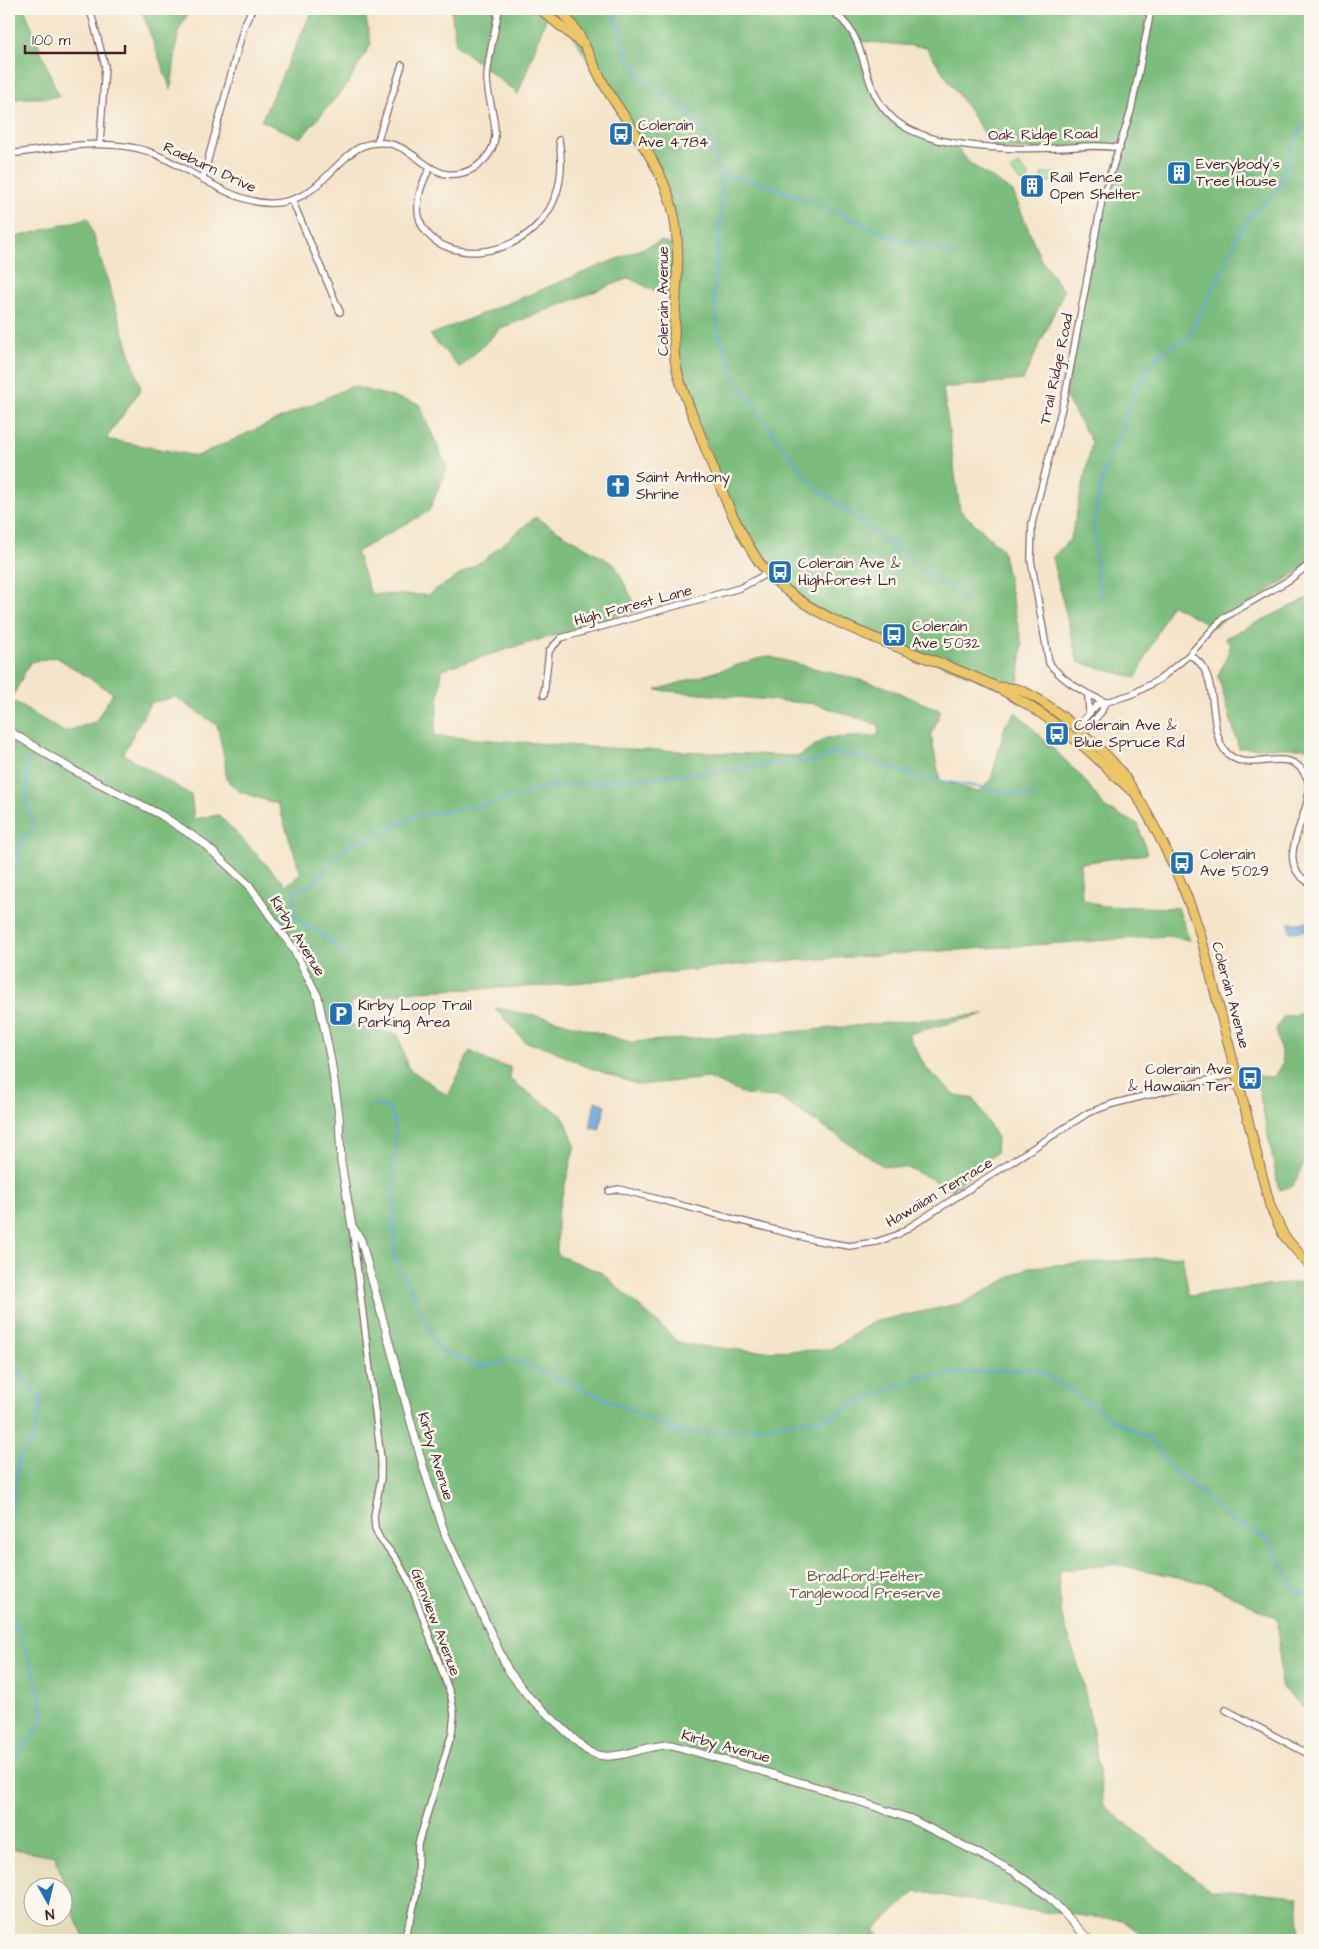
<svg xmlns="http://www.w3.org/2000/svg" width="1319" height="1949" viewBox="0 0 1319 1949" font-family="'Architects Daughter',sans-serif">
	<rect width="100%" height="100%" fill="#fbf7ec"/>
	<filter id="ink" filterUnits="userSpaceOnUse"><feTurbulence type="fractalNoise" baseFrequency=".02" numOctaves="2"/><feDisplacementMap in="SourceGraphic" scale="10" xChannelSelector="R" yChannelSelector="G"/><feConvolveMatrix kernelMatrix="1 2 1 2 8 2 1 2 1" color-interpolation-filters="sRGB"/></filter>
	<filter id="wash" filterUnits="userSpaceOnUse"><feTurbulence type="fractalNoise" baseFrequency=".0096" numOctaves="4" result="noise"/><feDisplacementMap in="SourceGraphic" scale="20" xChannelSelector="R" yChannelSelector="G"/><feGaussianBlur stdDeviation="1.12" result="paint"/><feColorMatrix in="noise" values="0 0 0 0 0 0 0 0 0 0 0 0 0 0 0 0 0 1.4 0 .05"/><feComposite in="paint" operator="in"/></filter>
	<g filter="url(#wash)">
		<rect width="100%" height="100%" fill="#f4e4ca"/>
		<path fill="#e5dbba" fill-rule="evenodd" d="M 9,1848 L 55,1856 L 78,1925 L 86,1940 L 9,1940 ZM 32,1886 L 62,1886 L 62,1916 L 32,1916 Z"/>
		<g fill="#9ade95" stroke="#727e60">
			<path d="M 1018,164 L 1030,177 L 1023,183 L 1010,170 Z"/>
			<path d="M 1042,173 L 1063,174 L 1061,186 L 1055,185 L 1053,182 L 1042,183 Z"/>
		</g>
		<g fill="#7bbd7e" stroke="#626e54" fill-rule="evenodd">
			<path d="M 9,9 L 25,10 L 59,97 L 9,99 Z"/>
			<path d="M 141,9 L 190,9 L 178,32 L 171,90 Z"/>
			<path d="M 313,9 L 364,9 L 371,44 L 347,85 L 301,138 L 261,121 Z"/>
			<path d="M 451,9 L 531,9 L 547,16 L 518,94 L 456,45 Z"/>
			<path d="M 557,9 L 1146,9 L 1150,15 L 1155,9 L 1310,9 L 1310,564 L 1213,627 L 1171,604 L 1136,678 L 1078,662 L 1052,558 L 1071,538 L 1092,442 L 1065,396 L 1097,221 L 1120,148 L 995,149 L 926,47 L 858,41 L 881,105 L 906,129 L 955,143 L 968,162 L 1013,192 L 1041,260 L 1064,291 L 1023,380 L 943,388 L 960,510 L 1002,549 L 1022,645 L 1018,689 L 994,686 L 827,617 L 797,598 L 742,537 L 676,362 L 675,301 L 629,278 L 501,328 L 460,368 L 430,335 L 661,241 L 677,247 L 668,192 Z"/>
			<path d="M 88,218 L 141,389 L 106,439 L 197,456 L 352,386 L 419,404 L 447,468 L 429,511 L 356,552 L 371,594 L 427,595 L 484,560 L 535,517 L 615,565 L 638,610 L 442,669 L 434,736 L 606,748 L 799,756 L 826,738 L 878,736 L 879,725 L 816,704 L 656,690 L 767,656 L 883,686 L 941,711 L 931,736 L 940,780 L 978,792 L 991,780 L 1005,726 L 1016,712 L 1083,778 L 1105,808 L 1138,824 L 1147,854 L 1080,863 L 1082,898 L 1100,906 L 1178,908 L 1190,940 L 1167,936 L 745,964 L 546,986 L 415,991 L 351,1002 L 349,1024 L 398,1035 L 408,1068 L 448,1096 L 470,1051 L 490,1062 L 510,1067 L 510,1080 L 564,1117 L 575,1145 L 557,1216 L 557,1255 L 602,1273 L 681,1344 L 748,1351 L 830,1350 L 873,1322 L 963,1303 L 1029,1267 L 1182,1256 L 1189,1295 L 1310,1281 L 1310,1714 L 1281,1687 L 1278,1619 L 1206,1583 L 1114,1564 L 1059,1571 L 1060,1611 L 1081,1674 L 1092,1726 L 1104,1806 L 1209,1889 L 1298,1897 L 1301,1940 L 1150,1940 L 1122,1920 L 1027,1910 L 916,1891 L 874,1930 L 883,1940 L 86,1940 L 78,1925 L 55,1856 L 9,1848 L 9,239 ZM 56,657 L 113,693 L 95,722 L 64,732 L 11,700 L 30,662 ZM 175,697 L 217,725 L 225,761 L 226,779 L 240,792 L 278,804 L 301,874 L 286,885 L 219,815 L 194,819 L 191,795 L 123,754 L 150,703 Z"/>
			<path d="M 1310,597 L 1310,748 L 1239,748 L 1218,676 L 1231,645 L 1225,638 Z"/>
			<path d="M 495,1008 L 548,1018 L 630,1042 L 768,1034 L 985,1014 L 908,1034 L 926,1068 L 956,1096 L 974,1099 L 997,1138 L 996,1153 L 953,1189 L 908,1168 L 883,1166 L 778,1097 L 746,1095 L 708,1078 L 639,1085 L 582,1065 L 549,1048 L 525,1042 Z"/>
			<path d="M 1310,1013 L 1310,1151 L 1293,1186 L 1279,1190 L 1256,1076 L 1274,1077 L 1283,1062 L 1276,1029 L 1284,1016 Z"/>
		</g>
		<g fill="#6ba7dc" stroke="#5a6384">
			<path d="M 1310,922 L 1310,930 L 1290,932 L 1289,923 Z"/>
			<path d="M 595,1101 L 606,1105 L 599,1130 L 590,1127 Z"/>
		</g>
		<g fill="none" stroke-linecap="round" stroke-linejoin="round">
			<g stroke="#6ba7dc" stroke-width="2">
				<path d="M 610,9 L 617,21 L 628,58 L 643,79 L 682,106 L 709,139 L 720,174 L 722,205 L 714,292 L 719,335 L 737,380 L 759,414 L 810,483 L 967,602"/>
				<path d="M 1017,9 L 1029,17"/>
				<path d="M 720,174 L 761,183 L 821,205 L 894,238 L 955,255"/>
				<path d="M 1102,599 L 1096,572 L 1094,518 L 1106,465 L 1118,440 L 1135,391 L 1145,371 L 1166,349 L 1188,338 L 1230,255 L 1238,235 L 1254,212 L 1270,199 L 1280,186 L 1289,154 L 1299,132 L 1310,121"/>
				<path d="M 9,917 L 12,913 L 13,876 L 24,835 L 35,828 L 27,805 L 27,759"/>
				<path d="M 345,959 C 335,932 299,931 294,911 C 293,905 295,897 295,891 L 310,886 L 335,858 L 354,842 L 383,833 L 415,816 L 486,805 L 541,788 L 819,760 L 835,752 L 867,759 L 914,776 L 1036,797"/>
				<path d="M 372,1104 L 388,1107 L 394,1119 L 396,1152 L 392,1164 L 394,1183 L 394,1257 L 421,1310 L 436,1348 L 481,1367 L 510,1360 L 551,1374 L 678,1432 L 703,1433 L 747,1429 L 831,1417 L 860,1402 L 920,1377 L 1020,1369 L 1040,1370 L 1110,1418 L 1150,1439 L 1173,1469 L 1204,1496 L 1233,1521 L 1269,1540 L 1296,1592 L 1310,1595"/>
				<path d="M 9,1356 L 41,1401 L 33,1439 L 19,1458 L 12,1511 L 9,1520"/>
				<path d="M 9,1605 L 38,1685 L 44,1718 L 9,1768"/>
			</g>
		</g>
	</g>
	<g filter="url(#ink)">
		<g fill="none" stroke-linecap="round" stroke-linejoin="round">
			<defs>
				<g id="minor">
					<path d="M 90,9 L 105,66 L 100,143"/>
					<path d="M 828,9 C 868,32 859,74 882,106 C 896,126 916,134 939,140 C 978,149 1016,149 1056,148 C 1077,147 1098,144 1120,148"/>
					<path d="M 1146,9 L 1150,15"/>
					<path d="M 377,142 L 402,65"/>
					<path d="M 9,154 C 54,149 102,137 147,151 C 188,165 232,206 275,203 C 326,200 338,145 376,143 C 408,140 424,171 447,174 C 457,175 468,172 476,167 C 512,141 486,109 487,76 C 489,54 495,31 499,9"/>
					<path d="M 430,168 C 365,282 584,286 559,140"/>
					<path d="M 203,178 L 244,26 L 252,9"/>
					<path d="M 292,200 L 340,312"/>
					<path d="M 1189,655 C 1223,670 1205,728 1226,752 C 1249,778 1290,740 1307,778 C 1319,809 1267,861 1310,883"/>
					<path d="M 544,695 L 549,651 L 561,638 L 740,588 L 768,573"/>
					<path d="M 1088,695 L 1089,713"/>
					<path d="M 1105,702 C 1084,693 1063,681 1049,663 L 1031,560 L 1032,523 L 1065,396 L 1102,200 L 1131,111 L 1150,15 L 1155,9"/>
					<path d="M 1075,729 L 1097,705 L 1133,694 L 1160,679 L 1189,655 L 1223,618 L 1289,580 L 1310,564"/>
					<path d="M 1082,734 L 1102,711 L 1105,702"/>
					<path d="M 609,1191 L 619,1189 L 814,1240 L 849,1246 L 876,1242 L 897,1235 L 1088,1113 L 1112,1104 L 1237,1073"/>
					<path d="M 352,1226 L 381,1459 L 381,1478 L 374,1516 L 375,1528 L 380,1539 L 396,1558 L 411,1585 L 451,1696 L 454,1714 L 452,1733 L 418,1844 L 417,1892 L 411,1918 L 403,1940"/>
					<path d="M 1226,1710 L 1310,1755"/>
				</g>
				<path id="tertiary" d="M 9,731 L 73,770 L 161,815 L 202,842 L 249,885 L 294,950 L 318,997 L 331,1061 L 339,1115 L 341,1162 L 352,1226 L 361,1240 L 423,1466 L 445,1534 L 508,1670 L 529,1697 L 585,1749 C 613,1768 642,1743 672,1745 L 823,1789 L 911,1819 L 1013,1871 L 1048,1896 L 1089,1940"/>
				<g id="primary">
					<path d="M 540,9 L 581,43"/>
					<path d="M 557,9 C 582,29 590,61 606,88 C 629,126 661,164 672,207 C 684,253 673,302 674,349 C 675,377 690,407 700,434 C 717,478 732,523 759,562 C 805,627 924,651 994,686 C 1023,700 1052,720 1077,741 C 1096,756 1112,774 1131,790"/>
					<path d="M 998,687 C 1004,687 1011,688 1017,689 C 1044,697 1104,749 1121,772 C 1151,813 1184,884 1200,933 L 1270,1206 L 1284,1236 L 1310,1266"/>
				</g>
			</defs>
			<use href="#minor" stroke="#866463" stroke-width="8"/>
			<use href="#tertiary" stroke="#866463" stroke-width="9"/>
			<use href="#primary" stroke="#866463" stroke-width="11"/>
			<use href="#minor" stroke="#fff" stroke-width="5.5"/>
			<use href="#tertiary" stroke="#fff" stroke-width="7"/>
			<use href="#primary" stroke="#ebc669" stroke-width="9"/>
		</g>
	</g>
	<defs>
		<symbol id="bus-square" viewBox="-11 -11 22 22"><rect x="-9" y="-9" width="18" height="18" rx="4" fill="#1f6fb2" stroke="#fbf7ec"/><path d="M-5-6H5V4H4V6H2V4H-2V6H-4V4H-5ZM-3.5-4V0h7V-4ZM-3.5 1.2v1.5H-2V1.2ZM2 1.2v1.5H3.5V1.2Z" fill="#fff"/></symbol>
		<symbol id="building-square" viewBox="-11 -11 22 22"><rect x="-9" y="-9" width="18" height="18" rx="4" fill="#1f6fb2" stroke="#fbf7ec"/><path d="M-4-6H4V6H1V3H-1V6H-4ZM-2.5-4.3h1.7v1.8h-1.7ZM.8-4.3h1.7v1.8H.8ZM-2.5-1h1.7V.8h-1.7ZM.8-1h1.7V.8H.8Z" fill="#fff"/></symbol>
		<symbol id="church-square" viewBox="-11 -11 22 22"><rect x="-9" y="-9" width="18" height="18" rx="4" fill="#1f6fb2" stroke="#fbf7ec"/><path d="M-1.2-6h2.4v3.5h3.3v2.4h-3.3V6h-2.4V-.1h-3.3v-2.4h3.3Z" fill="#fff"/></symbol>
		<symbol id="parking-square" viewBox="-11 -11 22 22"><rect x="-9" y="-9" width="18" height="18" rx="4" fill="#1f6fb2" stroke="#fbf7ec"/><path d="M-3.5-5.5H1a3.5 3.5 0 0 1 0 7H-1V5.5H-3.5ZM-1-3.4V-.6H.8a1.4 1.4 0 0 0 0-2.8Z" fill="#fff"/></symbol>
	</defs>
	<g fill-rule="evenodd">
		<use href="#bus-square" x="607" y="120" width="28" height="28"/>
		<use href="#building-square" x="1165" y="159" width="28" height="28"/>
		<use href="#building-square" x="1018" y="172" width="28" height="28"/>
		<use href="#church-square" x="604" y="472" width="28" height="28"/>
		<use href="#bus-square" x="766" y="558" width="28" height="28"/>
		<use href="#bus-square" x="880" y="621" width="28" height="28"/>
		<use href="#bus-square" x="1043" y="720" width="28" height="28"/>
		<use href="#bus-square" x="1168" y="849" width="28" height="28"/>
		<use href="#parking-square" x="327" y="1000" width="28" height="28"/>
		<use href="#bus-square" x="1236" y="1064" width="28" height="28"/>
	</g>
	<g text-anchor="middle" stroke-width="5" stroke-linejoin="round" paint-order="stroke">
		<g font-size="15" fill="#4a1f2b" stroke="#fbf7ec" text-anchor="start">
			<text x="638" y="130">Colerain<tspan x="638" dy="17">Ave 4784</tspan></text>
			<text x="1196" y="169">Everybody's<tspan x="1196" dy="17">Tree House</tspan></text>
			<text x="1050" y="182">Rail Fence<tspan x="1050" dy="17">Open Shelter</tspan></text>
			<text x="636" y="482">Saint Anthony<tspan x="636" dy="17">Shrine</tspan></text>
			<text x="798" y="568">Colerain Ave &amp;<tspan x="798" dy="17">Highforest Ln</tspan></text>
			<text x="912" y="631">Colerain<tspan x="912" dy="17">Ave 5032</tspan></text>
			<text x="1074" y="730">Colerain Ave &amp;<tspan x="1074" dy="17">Blue Spruce Rd</tspan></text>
			<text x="1200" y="859">Colerain<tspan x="1200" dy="17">Ave 5029</tspan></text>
			<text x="358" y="1010">Kirby Loop Trail<tspan x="358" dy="17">Parking Area</tspan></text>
			<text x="1232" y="1074" text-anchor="end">Colerain Ave<tspan x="1232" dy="17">&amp; Hawaiian Ter</tspan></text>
		</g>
		<g font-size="15" fill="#4a1f2b" stroke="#fbf7ec">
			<text transform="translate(1043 134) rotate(-1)" y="5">Oak Ridge Road</text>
			<text transform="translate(210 167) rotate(25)" y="5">Raeburn Drive</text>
			<text transform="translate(663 301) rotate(-90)" y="5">Colerain Avenue</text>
			<text transform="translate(1056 369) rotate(-78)" y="5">Trail Ridge Road</text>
			<text transform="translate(633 605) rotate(-15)" y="5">High Forest Lane</text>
			<text transform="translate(298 936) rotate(58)" y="5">Kirby Avenue</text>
			<text transform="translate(1231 995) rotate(75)" y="5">Colerain Avenue</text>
			<text transform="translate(939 1192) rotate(-31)" y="5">Hawaiian Terrace</text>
			<text transform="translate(436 1456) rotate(73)" y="5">Kirby Avenue</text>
			<text transform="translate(436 1622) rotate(69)" y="5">Glenview Avenue</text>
			<text transform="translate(726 1746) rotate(15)" y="5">Kirby Avenue</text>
		</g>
		<g font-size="15" fill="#62584b" stroke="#fbf7ec">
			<text x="865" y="1581">Bradford-Felter<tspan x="865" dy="17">Tanglewood Preserve</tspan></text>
		</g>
	</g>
	<rect width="1319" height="1949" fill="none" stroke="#fbf7ec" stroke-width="30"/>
	<g transform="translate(48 1902) rotate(172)"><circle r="24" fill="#fbf7ec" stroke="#b4a19f"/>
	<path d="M0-4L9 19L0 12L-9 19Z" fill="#1f6fb2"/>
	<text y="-8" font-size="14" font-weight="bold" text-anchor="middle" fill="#4a1f2b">N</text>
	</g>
	<path d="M25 45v8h100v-8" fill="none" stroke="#4a1f2b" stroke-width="2.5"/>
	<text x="32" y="45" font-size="15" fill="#4a1f2b" stroke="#fbf7ec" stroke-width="4" paint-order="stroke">100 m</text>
</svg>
